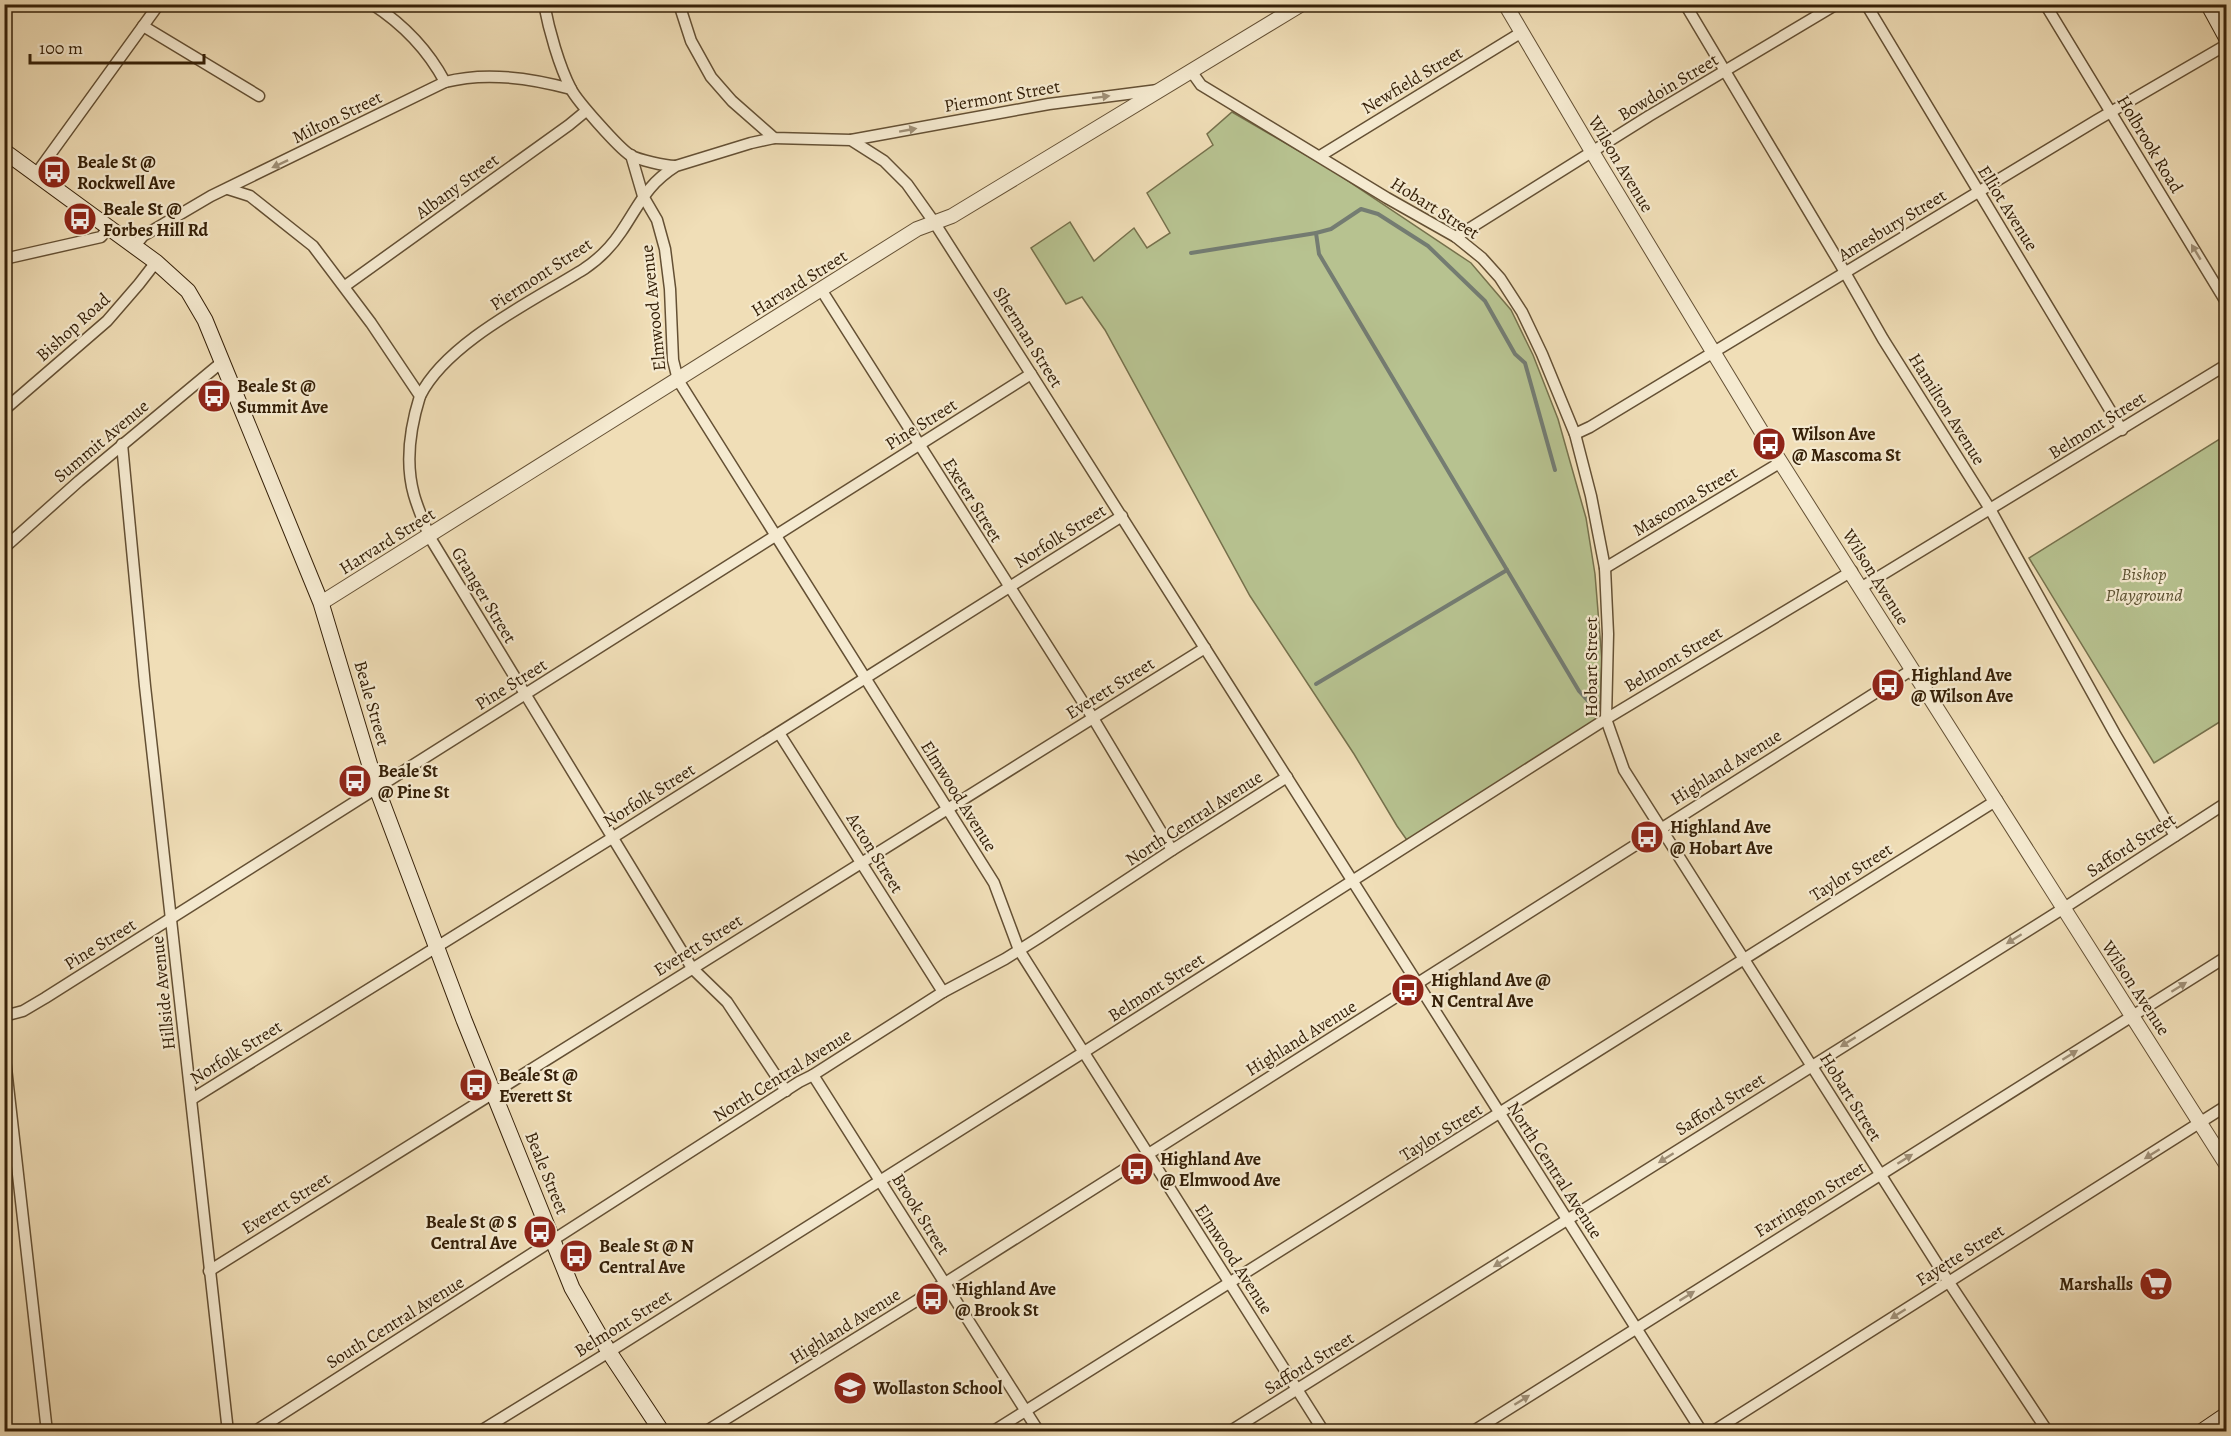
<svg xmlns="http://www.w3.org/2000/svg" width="2231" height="1436" viewBox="0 0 2231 1436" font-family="Alegreya,serif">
	<rect width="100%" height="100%" fill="#f0deb7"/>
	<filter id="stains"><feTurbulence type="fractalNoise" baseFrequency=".00333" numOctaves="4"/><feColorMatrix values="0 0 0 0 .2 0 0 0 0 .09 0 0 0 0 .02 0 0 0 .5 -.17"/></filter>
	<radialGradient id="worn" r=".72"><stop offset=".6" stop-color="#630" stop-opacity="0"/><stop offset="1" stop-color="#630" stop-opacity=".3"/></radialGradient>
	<g fill="#b7c290" stroke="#76714c" stroke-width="1.5">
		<path d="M 1232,112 L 1330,169 L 1471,263 L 1511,310 L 1533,355 L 1558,419 L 1586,518 L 1595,574 L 1602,661 L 1600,706 L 1594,728 L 1409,843 L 1397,826 L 1354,754 L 1250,596 L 1105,330 L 1082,297 L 1066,304 L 1031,248 L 1070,222 L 1094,261 L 1134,228 L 1147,248 L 1170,233 L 1147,193 L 1213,145 L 1207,134 Z"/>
		<path d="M 2226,435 L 2226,718 L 2154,763 L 2029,558 Z"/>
	</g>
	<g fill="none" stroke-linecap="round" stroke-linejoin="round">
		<g stroke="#747c72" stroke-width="4">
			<path d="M 1191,253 L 1316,233"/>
			<path d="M 1555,470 L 1525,363 L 1515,354 L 1485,301 L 1428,246 L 1378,214 L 1361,209 L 1331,229 L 1316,233 L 1319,254 L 1579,691 L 1590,703"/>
			<path d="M 1316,684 L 1507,570"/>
		</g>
		<defs>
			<g id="minor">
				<path d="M 372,4 C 403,24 428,50 445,82"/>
				<path d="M 544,4 C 549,30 559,66 571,89 C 577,101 619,148 630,155 C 639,160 665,166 675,166"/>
				<path d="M 679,4 L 691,41 L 711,77 L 732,101 L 774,138 L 851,140 L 884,161 L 907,184 L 934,222 L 1031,374 L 1702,1432"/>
				<path d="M 1685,4 L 1839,262 L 1883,339 L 1990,509 L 2115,734 L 2175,836"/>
				<path d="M 1866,4 L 2122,430"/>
				<path d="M 2045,4 L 2226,302"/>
				<path d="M 143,26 L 259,96"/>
				<path d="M 1191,71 L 1201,85 L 1387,198 L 1456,237 L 1482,258 L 1500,278 L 1522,312 L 1542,354 L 1575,434 L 1591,496 L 1605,568 L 1608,634 L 1606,719 L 1624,770 L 1948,1281 L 2048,1432"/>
				<path d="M 851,140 L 1049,104 L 1158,90"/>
				<path d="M 631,155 L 643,196 L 657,220 L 665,249 L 670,289 L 673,360 L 678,380 L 994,883 L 1019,950 L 1324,1432"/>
				<path d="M 1320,156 L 1522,32"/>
				<path d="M 36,174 L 159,4"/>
				<path d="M 228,189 L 250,196 L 313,246 L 371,323 L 420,396 C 410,428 405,463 414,495 C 418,509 424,522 429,536 L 692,968 L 727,1002 L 786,1091"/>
				<path d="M 1456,237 L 1649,116 L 1837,4"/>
				<path d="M 135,246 L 143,236 L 211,196 L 445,82 C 487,71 531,78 571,89"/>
				<path d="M 4,259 L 101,237 L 109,227"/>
				<path d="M 345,286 L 569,125 L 586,111"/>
				<path d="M 822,291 L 1093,718 L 1172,850"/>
				<path d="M 420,396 C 447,342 533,301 584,269 C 599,259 611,247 621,232 C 640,204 646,185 676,166 L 751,143 L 774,138"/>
				<path d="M 4,410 L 107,321 L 139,284 L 156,262"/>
				<path d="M 1575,434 L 1590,427 L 2097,120 L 2226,45"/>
				<path d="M 122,444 L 145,686 L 228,1432"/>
				<path d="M 4,548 L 79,481 L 222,362"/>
				<path d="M 1605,568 L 1781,462"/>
				<path d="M 1862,587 L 2226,365"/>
				<path d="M 779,733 L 943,992"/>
				<path d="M 4,1016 L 23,1011 L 45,998 L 1031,374"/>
				<path d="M 4,1050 L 47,1432"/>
				<path d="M 813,1075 L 1039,1432"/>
				<path d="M 192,1099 L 612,838 L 1122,516"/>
				<path d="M 209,1271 L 1205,648"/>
				<path d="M 254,1432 L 799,1082 L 813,1075 L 943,992 L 1005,959 L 1040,937 L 1172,850 L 1287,777"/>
				<path d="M 479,1432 L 609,1352 L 1084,1052 L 1606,719 L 1852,571"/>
				<path d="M 705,1432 L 945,1283 L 1913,669"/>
				<path d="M 992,1432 L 1997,800"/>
				<path d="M 1229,1432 L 2064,908 L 2226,803"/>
				<path d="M 1472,1432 L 2226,957"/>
				<path d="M 1712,1432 L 2226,1106"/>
			</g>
			<g id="tertiary">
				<path d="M 1505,4 L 1600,165 L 1769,444 L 2226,1164"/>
				<path d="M 321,603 L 917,229 L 952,216 L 1302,4"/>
			</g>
			<g id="secondary">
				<path d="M 2208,4 L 2226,37"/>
				<path d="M 4,151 L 156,262 L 188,291 L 205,320 L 321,603 L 377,789 L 464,1020 L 572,1288 L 609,1352 L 662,1432"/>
				<path d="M 2201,1432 L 2226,1415"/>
			</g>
		</defs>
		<use href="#minor" stroke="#645034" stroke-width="13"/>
		<use href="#tertiary" stroke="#645034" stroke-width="16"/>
		<use href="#secondary" stroke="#352008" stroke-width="17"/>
		<use href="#minor" stroke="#f5ead0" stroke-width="10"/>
		<use href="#tertiary" stroke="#f5ead0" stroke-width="14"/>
		<use href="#secondary" stroke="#f5ead0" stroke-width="15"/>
	</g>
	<defs><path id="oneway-solid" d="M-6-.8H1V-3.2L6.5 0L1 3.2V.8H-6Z" transform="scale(1.5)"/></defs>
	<g fill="#9f8f76">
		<use href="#oneway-solid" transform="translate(1101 97) rotate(-7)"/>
		<use href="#oneway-solid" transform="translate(908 130) rotate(-10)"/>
		<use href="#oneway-solid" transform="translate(280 164) rotate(155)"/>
		<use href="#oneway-solid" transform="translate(2196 252) rotate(-121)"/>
		<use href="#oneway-solid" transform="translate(2014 939) rotate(148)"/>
		<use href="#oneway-solid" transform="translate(2179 987) rotate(-32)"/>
		<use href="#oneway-solid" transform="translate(1848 1042) rotate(148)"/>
		<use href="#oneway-solid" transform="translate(2070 1055) rotate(-32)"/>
		<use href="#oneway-solid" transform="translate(2152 1154) rotate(148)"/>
		<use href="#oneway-solid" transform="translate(1666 1158) rotate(148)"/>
		<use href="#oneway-solid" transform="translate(1905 1159) rotate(-32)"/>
		<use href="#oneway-solid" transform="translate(1501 1262) rotate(148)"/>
		<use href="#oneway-solid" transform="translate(1687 1296) rotate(-32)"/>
		<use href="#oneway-solid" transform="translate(1898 1314) rotate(148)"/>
		<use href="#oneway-solid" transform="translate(1522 1400) rotate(-32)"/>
	</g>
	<defs>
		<symbol id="bus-disc" viewBox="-11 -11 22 22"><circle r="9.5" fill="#8f2418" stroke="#f5ead0"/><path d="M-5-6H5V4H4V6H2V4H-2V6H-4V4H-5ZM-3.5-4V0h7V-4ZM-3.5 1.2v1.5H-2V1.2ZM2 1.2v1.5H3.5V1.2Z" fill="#fff"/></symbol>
		<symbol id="supermarket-disc" viewBox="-11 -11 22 22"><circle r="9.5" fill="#8f2418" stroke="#f5ead0"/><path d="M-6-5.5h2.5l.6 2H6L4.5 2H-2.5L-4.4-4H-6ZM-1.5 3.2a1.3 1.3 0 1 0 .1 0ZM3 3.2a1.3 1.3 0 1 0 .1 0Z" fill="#fff"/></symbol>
		<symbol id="school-disc" viewBox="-11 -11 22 22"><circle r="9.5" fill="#8f2418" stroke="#f5ead0"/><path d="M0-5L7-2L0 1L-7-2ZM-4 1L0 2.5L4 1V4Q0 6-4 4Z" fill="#fff"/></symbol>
	</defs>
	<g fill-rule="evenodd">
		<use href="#bus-disc" x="35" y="153" width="38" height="38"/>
		<use href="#bus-disc" x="61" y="200" width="38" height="38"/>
		<use href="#bus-disc" x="195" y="377" width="38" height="38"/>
		<use href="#bus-disc" x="1750" y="425" width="38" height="38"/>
		<use href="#bus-disc" x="1869" y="666" width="38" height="38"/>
		<use href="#bus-disc" x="336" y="762" width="38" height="38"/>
		<use href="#bus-disc" x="1628" y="818" width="38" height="38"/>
		<use href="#bus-disc" x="1389" y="971" width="38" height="38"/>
		<use href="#bus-disc" x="457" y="1066" width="38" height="38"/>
		<use href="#bus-disc" x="1118" y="1150" width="38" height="38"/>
		<use href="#bus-disc" x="521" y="1213" width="38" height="38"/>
		<use href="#bus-disc" x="557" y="1237" width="38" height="38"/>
		<use href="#supermarket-disc" x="2137" y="1265" width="38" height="38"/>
		<use href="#bus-disc" x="913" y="1280" width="38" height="38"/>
		<use href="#school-disc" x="831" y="1369" width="38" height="38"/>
	</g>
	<g text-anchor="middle" stroke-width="4.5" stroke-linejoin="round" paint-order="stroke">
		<g font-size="18" fill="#352008" stroke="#f5ead0">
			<text transform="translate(1412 80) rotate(-31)" y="6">Newfield Street</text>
			<text transform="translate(1668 87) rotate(-31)" y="6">Bowdoin Street</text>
			<text transform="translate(1002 96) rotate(-10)" y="6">Piermont Street</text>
			<text transform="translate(337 117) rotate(-26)" y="6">Milton Street</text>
			<text transform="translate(2150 144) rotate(59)" y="6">Holbrook Road</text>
			<text transform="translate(1621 164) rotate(59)" y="6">Wilson Avenue</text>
			<text transform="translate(457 186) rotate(-36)" y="6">Albany Street</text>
			<text transform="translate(1435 208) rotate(32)" y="6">Hobart Street</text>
			<text transform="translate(2008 208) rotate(58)" y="6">Elliot Avenue</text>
			<text transform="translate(1892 225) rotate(-31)" y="6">Amesbury Street</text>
			<text transform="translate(541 274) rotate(-33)" y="6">Piermont Street</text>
			<text transform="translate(799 283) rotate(-32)" y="6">Harvard Street</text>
			<text transform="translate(653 308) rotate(-96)" y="6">Elmwood Avenue</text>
			<text transform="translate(73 327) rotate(-42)" y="6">Bishop Road</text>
			<text transform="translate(1028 337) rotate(58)" y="6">Sherman Street</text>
			<text transform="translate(1947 409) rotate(58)" y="6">Hamilton Avenue</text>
			<text transform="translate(921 424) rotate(-32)" y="6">Pine Street</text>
			<text transform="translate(2097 425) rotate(-32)" y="6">Belmont Street</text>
			<text transform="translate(101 441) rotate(-40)" y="6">Summit Avenue</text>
			<text transform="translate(973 500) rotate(58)" y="6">Exeter Street</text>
			<text transform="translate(1685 501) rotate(-31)" y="6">Mascoma Street</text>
			<text transform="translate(1060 536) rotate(-32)" y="6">Norfolk Street</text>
			<text transform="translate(387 541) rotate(-32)" y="6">Harvard Street</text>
			<text transform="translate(1876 577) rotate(58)" y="6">Wilson Avenue</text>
			<text transform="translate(484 595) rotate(59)" y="6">Granger Street</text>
			<text transform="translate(1673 659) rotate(-31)" y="6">Belmont Street</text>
			<text transform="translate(1591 667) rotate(-90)" y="6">Hobart Street</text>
			<text transform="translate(511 684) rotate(-32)" y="6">Pine Street</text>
			<text transform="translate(1110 688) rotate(-32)" y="6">Everett Street</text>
			<text transform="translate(372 703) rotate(74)" y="6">Beale Street</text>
			<text transform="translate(1726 767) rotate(-32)" y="6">Highland Avenue</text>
			<text transform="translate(649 795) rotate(-32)" y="6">Norfolk Street</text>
			<text transform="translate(959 796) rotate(58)" y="6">Elmwood Avenue</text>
			<text transform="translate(1194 818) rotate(-33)" y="6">North Central Avenue</text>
			<text transform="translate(2131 845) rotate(-33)" y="6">Safford Street</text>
			<text transform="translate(875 853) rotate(58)" y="6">Acton Street</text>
			<text transform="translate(1851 872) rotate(-32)" y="6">Taylor Street</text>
			<text transform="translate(100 944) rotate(-32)" y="6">Pine Street</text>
			<text transform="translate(698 945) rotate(-32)" y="6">Everett Street</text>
			<text transform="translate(1156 987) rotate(-33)" y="6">Belmont Street</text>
			<text transform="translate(2136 988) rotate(57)" y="6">Wilson Avenue</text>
			<text transform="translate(163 993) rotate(-96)" y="6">Hillside Avenue</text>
			<text transform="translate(1301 1038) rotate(-32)" y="6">Highland Avenue</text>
			<text transform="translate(236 1052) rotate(-32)" y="6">Norfolk Street</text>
			<text transform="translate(782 1075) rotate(-32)" y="6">North Central Avenue</text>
			<text transform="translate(1851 1097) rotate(58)" y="6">Hobart Street</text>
			<text transform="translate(1720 1104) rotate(-32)" y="6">Safford Street</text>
			<text transform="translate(1441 1132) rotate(-32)" y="6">Taylor Street</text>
			<text transform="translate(1555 1170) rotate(57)" y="6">North Central Avenue</text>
			<text transform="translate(547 1173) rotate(68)" y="6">Beale Street</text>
			<text transform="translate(1810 1199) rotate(-32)" y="6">Farrington Street</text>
			<text transform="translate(286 1203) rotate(-32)" y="6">Everett Street</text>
			<text transform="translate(921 1214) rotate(58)" y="6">Brook Street</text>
			<text transform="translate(1960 1255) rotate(-32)" y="6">Fayette Street</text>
			<text transform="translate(1234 1259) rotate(57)" y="6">Elmwood Avenue</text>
			<text transform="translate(395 1322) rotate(-32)" y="6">South Central Avenue</text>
			<text transform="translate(623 1323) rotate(-32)" y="6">Belmont Street</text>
			<text transform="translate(845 1326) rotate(-32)" y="6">Highland Avenue</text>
			<text transform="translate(1309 1363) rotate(-32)" y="6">Safford Street</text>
		</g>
		<g font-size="18" font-weight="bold" fill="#352008" stroke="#f5ead0" text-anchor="start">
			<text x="77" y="168">Beale St @<tspan x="77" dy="21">Rockwell Ave</tspan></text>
			<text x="103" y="215">Beale St @<tspan x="103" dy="21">Forbes Hill Rd</tspan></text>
			<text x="237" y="392">Beale St @<tspan x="237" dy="21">Summit Ave</tspan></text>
			<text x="1792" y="440">Wilson Ave<tspan x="1792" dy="21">@ Mascoma St</tspan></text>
			<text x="1911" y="681">Highland Ave<tspan x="1911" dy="21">@ Wilson Ave</tspan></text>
			<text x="378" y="777">Beale St<tspan x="378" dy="21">@ Pine St</tspan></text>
			<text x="1670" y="833">Highland Ave<tspan x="1670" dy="21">@ Hobart Ave</tspan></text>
			<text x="1431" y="986">Highland Ave @<tspan x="1431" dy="21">N Central Ave</tspan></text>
			<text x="499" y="1081">Beale St @<tspan x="499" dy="21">Everett St</tspan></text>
			<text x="1160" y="1165">Highland Ave<tspan x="1160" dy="21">@ Elmwood Ave</tspan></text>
			<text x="517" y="1228" text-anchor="end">Beale St @ S<tspan x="517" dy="21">Central Ave</tspan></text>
			<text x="599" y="1252">Beale St @ N<tspan x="599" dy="21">Central Ave</tspan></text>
			<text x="2133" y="1290" text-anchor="end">Marshalls</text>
			<text x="955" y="1295">Highland Ave<tspan x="955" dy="21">@ Brook St</tspan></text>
			<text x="873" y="1394">Wollaston School</text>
		</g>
		<g font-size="18" font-style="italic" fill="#5c5131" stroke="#f5ead0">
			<text x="2144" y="580">Bishop<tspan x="2144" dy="21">Playground</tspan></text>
		</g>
	</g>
	<rect width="2231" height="1436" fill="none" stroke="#f0deb7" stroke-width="24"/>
	<rect x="6" y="6" width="2219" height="1424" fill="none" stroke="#352008" stroke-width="3"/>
	<rect x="12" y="12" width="2207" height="1412" fill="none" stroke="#352008" stroke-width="1.5"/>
	<path d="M30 54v9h174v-9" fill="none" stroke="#352008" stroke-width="3"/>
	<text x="39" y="54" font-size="18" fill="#352008" stroke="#f5ead0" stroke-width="4.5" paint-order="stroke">100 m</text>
	<rect width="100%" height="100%" filter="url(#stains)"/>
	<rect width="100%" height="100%" fill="url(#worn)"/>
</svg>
